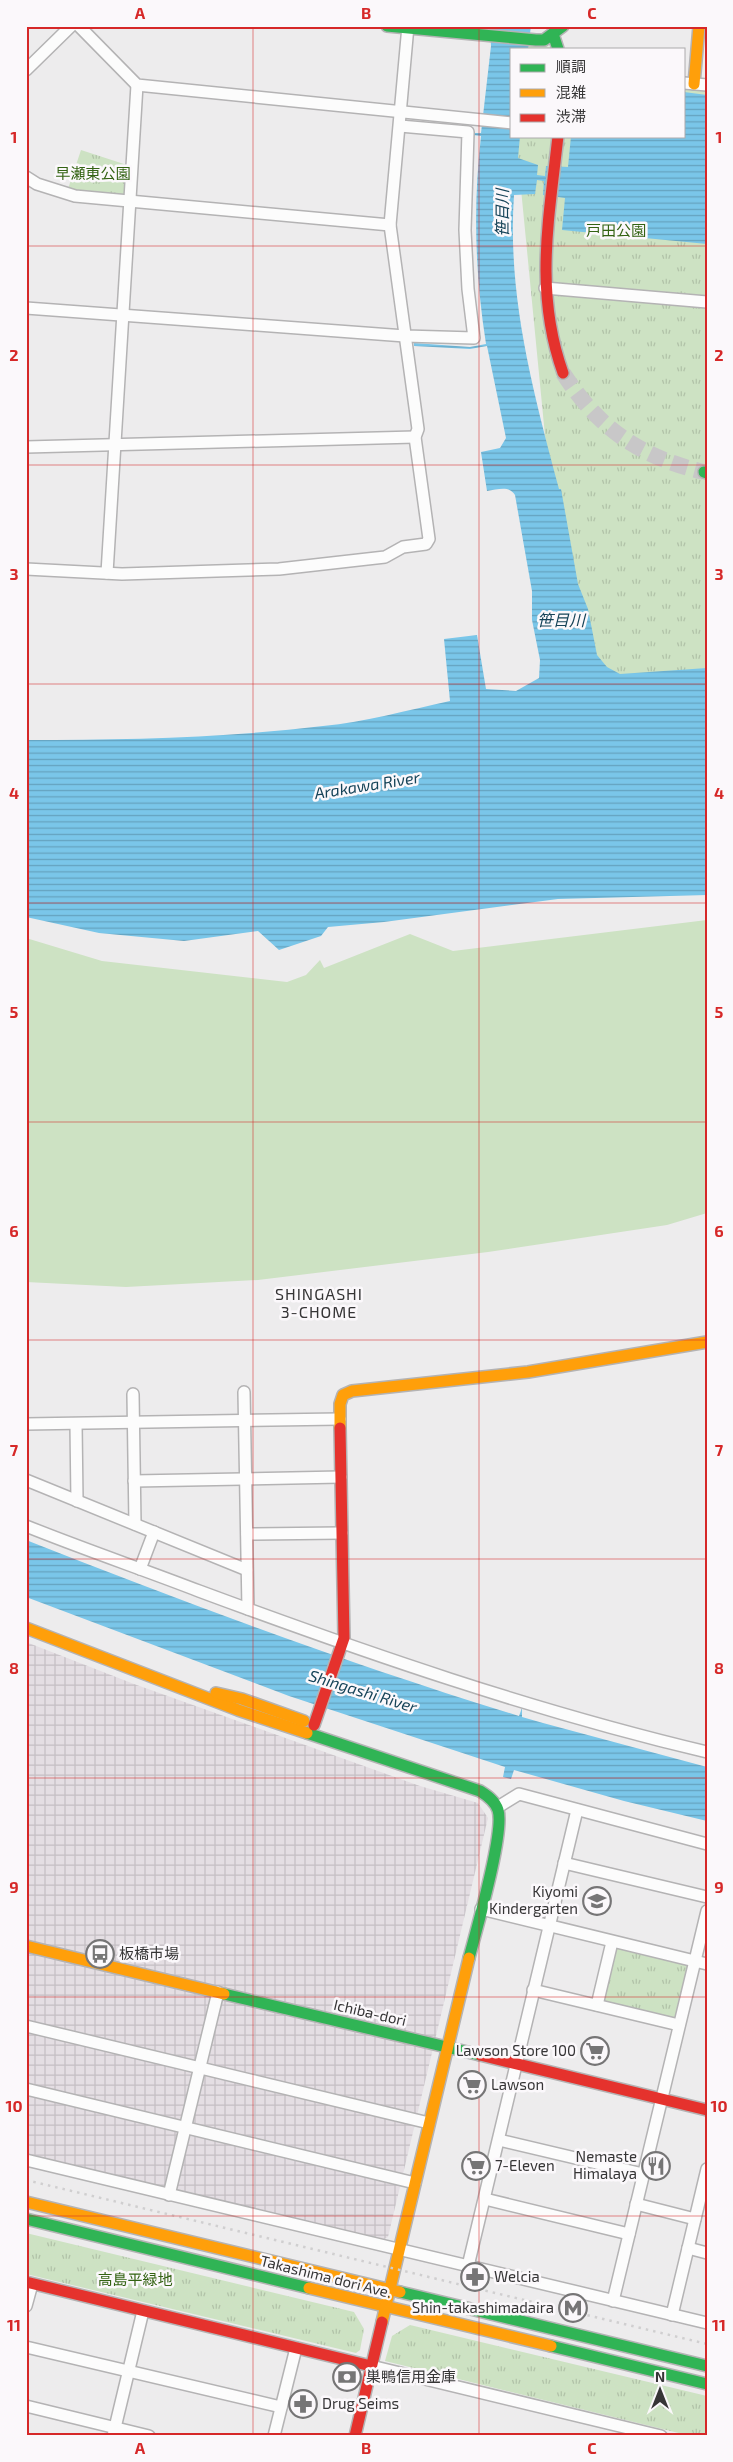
<svg xmlns="http://www.w3.org/2000/svg" width="733" height="2462" viewBox="0 0 733 2462" font-family="'Exo 2','Noto Sans JP',sans-serif">
	<defs>
		<pattern id="industrial-grid" width="8" height="8" patternUnits="userSpaceOnUse" patternTransform="scale(1.25)"><rect width="8" height="8" fill="#e4dee3"/><path d="M0 4h8M4 0v8" fill="none" stroke="#c4bfc3"/></pattern>
		<pattern id="park-tufts" width="24" height="20" patternUnits="userSpaceOnUse" patternTransform="scale(1.25)"><rect width="24" height="20" fill="#cde2c3"/><path d="M3 7l-1-3M5 7V3M7 7l1-3M15 17l-1-3M17 17v-4M19 17l1-3" fill="none" stroke="#b1c2a8"/></pattern>
		<pattern id="water-rules" width="6" height="5" patternUnits="userSpaceOnUse" patternTransform="scale(1.25)"><rect width="6" height="5" fill="#7ac6e9"/><path d="M0 2.5h6" fill="none" stroke="#65a2be"/></pattern>
	</defs>
	<rect width="100%" height="100%" fill="#edeced"/>
	<path fill="url(#industrial-grid)" d="M 26,1642 L 134,1684 L 420,1786 L 478,1803 L 488,1818 L 388,2237 L 383,2240 L 26,2154 Z"/>
	<g fill="url(#park-tufts)">
		<path d="M 510,36 L 557,49 L 512,49 L 512,136 L 684,136 L 684,83 L 707,86 L 707,750 L 576,754 L 518,158 L 502,155 Z"/>
		<path d="M 81,150 L 127,165 L 125,196 L 68,189 Z"/>
		<path d="M 617,1947 L 687,1964 L 689,1968 L 677,2016 L 672,2019 L 604,2002 L 601,1998 L 613,1950 Z"/>
		<path d="M 26,2233 L 354,2312 L 364,2329 L 360,2350 L 356,2353 L 26,2274 Z"/>
		<path d="M 410,2325 L 707,2396 L 707,2436 L 691,2436 L 385,2361 L 392,2336 Z"/>
	</g>
	<path fill="#cde2c3" d="M 707,920 L 707,1213 L 667,1225 L 488,1252 L 258,1280 L 126,1287 L 26,1282 L 26,938 L 102,961 L 287,982 L 306,975 L 320,960 L 324,968 L 410,934 L 453,951 Z"/>
	<g fill="url(#water-rules)">
		<path d="M 490,26 L 531,26 L 528,49 L 512,49 L 512,136 L 520,136 L 518,158 L 538,165 L 537,175 L 545,176 L 546,166 L 568,167 L 571,136 L 684,136 L 684,92 L 707,95 L 707,244 L 562,230 L 565,198 L 543,195 L 544,181 L 537,180 L 535,194 L 514,195 C 507,296 533,391 559,489 L 561,489 L 578,584 L 588,609 L 597,655 L 607,667 L 620,674 L 707,668 L 707,895 L 558,899 L 384,922 L 328,927 L 321,936 L 279,950 L 258,931 L 184,941 L 99,933 L 26,917 L 26,740 C 125,740 224,738 323,726 C 365,722 408,710 450,701 L 444,639 L 477,635 L 486,689 L 516,691 L 539,678 L 540,660 L 532,620 L 532,591 L 515,495 C 509,485 497,490 487,491 L 481,452 L 500,448 L 506,438 L 487,346 L 470,349 L 414,346 L 414,343 L 470,347 L 486,344 C 475,274 473,206 481,136 L 473,135 L 474,133 L 481,133 L 491,46 Z"/>
		<path d="M 26,1540 C 189,1604 352,1665 519,1716 L 522,1708 L 522,1717 L 543,1723 L 707,1767 L 707,1821 L 624,1801 L 514,1770 L 511,1779 L 503,1777 L 505,1767 L 289,1696 L 26,1597 Z"/>
	</g>
	<g fill="none" stroke-linecap="round" stroke-linejoin="round">
		<path stroke="#c8c7c8" stroke-width="16" stroke-dasharray="16 8" stroke-linecap="butt" d="M 563,373 C 599,429 640,457 704,472"/>
		<defs>
			<g id="street">
				<path d="M 79,26 L 137,85 L 512,123"/>
				<path d="M 26,70 L 71,26"/>
				<path d="M 684,83 L 707,85"/>
				<path d="M 26,177 L 37,184 L 75,196 L 390,225"/>
				<path d="M 545,288 L 707,302"/>
				<path d="M 26,308 L 405,336 L 474,338 L 468,289 L 465,230 L 468,132 L 400,126"/>
				<path d="M 26,447 L 415,437"/>
				<path d="M 26,569 L 122,574 L 279,569 L 385,557 L 403,547 L 426,544 L 429,539 L 415,437 L 418,429 L 390,225 L 408,26"/>
				<path d="M 107,573 L 137,85"/>
				<path d="M 244,1392 L 248,1609"/>
				<path d="M 133,1394 L 135,1524"/>
				<path d="M 26,1424 L 340,1419"/>
				<path d="M 76,1424 L 77,1501"/>
				<path d="M 26,1480 L 247,1570"/>
				<path d="M 134,1481 L 341,1477"/>
				<path d="M 26,1526 C 83,1549 142,1569 199,1591 C 366,1653 534,1711 707,1752"/>
				<path d="M 247,1534 L 342,1533"/>
				<path d="M 140,1569 L 154,1532"/>
				<path d="M 498,1807 L 519,1794 L 707,1844"/>
				<path d="M 564,1863 L 707,1897"/>
				<path d="M 481,1909 L 707,1964"/>
				<path d="M 533,1990 L 679,2025"/>
				<path d="M 597,2005 L 612,1942"/>
				<path d="M 26,2026 L 429,2123"/>
				<path d="M 26,2089 L 415,2183"/>
				<path d="M 499,2140 L 643,2174"/>
				<path d="M 26,2160 L 707,2323"/>
				<path d="M 169,2195 L 218,1992"/>
				<path d="M 485,2199 L 629,2234"/>
				<path d="M 636,2204 L 695,2219"/>
				<path d="M 688,2248 L 707,2253"/>
				<path d="M 468,2266 L 577,1810"/>
				<path d="M 613,2301 L 707,1911"/>
				<path d="M 26,2306 L 32,2284"/>
				<path d="M 672,2315 L 707,2169"/>
				<path d="M 26,2347 L 281,2407"/>
				<path d="M 371,2366 L 661,2436"/>
				<path d="M 26,2406 L 149,2436"/>
				<path d="M 113,2436 L 143,2311"/>
				<path d="M 274,2436 L 296,2348"/>
			</g>
			<g id="fast">
				<path d="M 387,26 L 536,40 L 544,40 L 563,26"/>
				<path d="M 553,34 L 558,49"/>
				<path d="M 704,472 L 707,473"/>
				<path d="M 307,1733 L 480,1791 C 488,1796 495,1801 498,1810 C 505,1832 476,1931 469,1958"/>
				<path d="M 224,1994 L 480,2055"/>
				<path d="M 26,2219 L 309,2288"/>
				<path d="M 400,2292 L 707,2366"/>
				<path d="M 551,2346 L 707,2384"/>
			</g>
			<g id="slow">
				<path d="M 694,84 L 699,26"/>
				<path d="M 340,1428 L 340,1404 L 343,1395 L 352,1391 L 528,1372 L 707,1342"/>
				<path d="M 26,1628 L 238,1710 L 307,1733"/>
				<path d="M 216,1693 L 242,1699 L 304,1721"/>
				<path d="M 26,1946 L 224,1994"/>
				<path d="M 26,2202 L 400,2292"/>
				<path d="M 309,2288 L 551,2346"/>
				<path d="M 382,2322 L 469,1958"/>
			</g>
			<g id="jam">
				<path d="M 558,136 C 549,219 534,292 563,373"/>
				<path d="M 314,1725 L 344,1638 L 340,1428"/>
				<path d="M 480,2055 L 707,2110"/>
				<path d="M 26,2282 L 371,2366"/>
				<path d="M 355,2436 L 382,2322"/>
			</g>
		</defs>
		<use href="#street" stroke="#b4b3b4" stroke-width="14"/>
		<use href="#fast" stroke="#b4b3b4" stroke-width="14"/>
		<use href="#slow" stroke="#b4b3b4" stroke-width="14"/>
		<use href="#jam" stroke="#b4b3b4" stroke-width="14"/>
		<use href="#street" stroke="#fcfcfc" stroke-width="11"/>
		<use href="#fast" stroke="#30b455" stroke-width="11"/>
		<use href="#slow" stroke="#ff9f0a" stroke-width="11"/>
		<use href="#jam" stroke="#e5322d" stroke-width="11"/>
		<path stroke="#d0cfd0" stroke-width="2.5" stroke-dasharray="2.5 5" stroke-linecap="butt" d="M 26,2180 L 707,2344"/>
	</g>
	<path fill="none" stroke="#d62828" stroke-width="1" stroke-opacity="0.55" d="M 253,26 L 253,2436M 479,26 L 479,2436M 26,246 L 707,246M 26,465 L 707,465M 26,684 L 707,684M 26,903 L 707,903M 26,1122 L 707,1122M 26,1340 L 707,1340M 26,1559 L 707,1559M 26,1778 L 707,1778M 26,1997 L 707,1997M 26,2216 L 707,2216"/>
	<defs>
		<symbol id="school-ring" viewBox="-11 -11 22 22"><circle r="9.5" fill="#fbf8fb" stroke="#767576" stroke-width="1.5"/><path d="M0-5L7-2L0 1L-7-2ZM-4 1L0 2.5L4 1V4Q0 6-4 4Z" fill="#767576"/></symbol>
		<symbol id="bus-ring" viewBox="-11 -11 22 22"><circle r="9.5" fill="#fbf8fb" stroke="#767576" stroke-width="1.5"/><path d="M-5-6H5V4H4V6H2V4H-2V6H-4V4H-5ZM-3.5-4V0h7V-4ZM-3.5 1.2v1.5H-2V1.2ZM2 1.2v1.5H3.5V1.2Z" fill="#767576"/></symbol>
		<symbol id="supermarket-ring" viewBox="-11 -11 22 22"><circle r="9.5" fill="#fbf8fb" stroke="#767576" stroke-width="1.5"/><path d="M-6-5.5h2.5l.6 2H6L4.5 2H-2.5L-4.4-4H-6ZM-1.5 3.2a1.3 1.3 0 1 0 .1 0ZM3 3.2a1.3 1.3 0 1 0 .1 0Z" fill="#767576"/></symbol>
		<symbol id="restaurant-ring" viewBox="-11 -11 22 22"><circle r="9.5" fill="#fbf8fb" stroke="#767576" stroke-width="1.5"/><path d="M-5-6h1v4h1v-4h1v4h1v-4h1v5L-1.5 .5V6h-2V.5L-5-1ZM5-6V6H3V1.5H1.5Q1.5-4 5-6Z" fill="#767576"/></symbol>
		<symbol id="pharmacy-ring" viewBox="-11 -11 22 22"><circle r="9.5" fill="#fbf8fb" stroke="#767576" stroke-width="1.5"/><path d="M-2-6h4v4h4v4h-4v4h-4v-4h-4v-4h4Z" fill="#767576"/></symbol>
		<symbol id="metro-ring" viewBox="-11 -11 22 22"><circle r="9.5" fill="#fbf8fb" stroke="#767576" stroke-width="1.5"/><path d="M-5.5 5V-5H-3L0 0L3-5H5.5V5H3V-.5L0 4L-3-.5V5Z" fill="#767576"/></symbol>
		<symbol id="bank-ring" viewBox="-11 -11 22 22"><circle r="9.5" fill="#fbf8fb" stroke="#767576" stroke-width="1.5"/><path d="M-6-4H6V4H-6ZM0-2.3a2.3 2.3 0 1 0 0 4.6a2.3 2.3 0 1 0 0-4.6Z" fill="#767576"/></symbol>
	</defs>
	<g fill-rule="evenodd">
		<use href="#school-ring" x="581" y="1885" width="32" height="32"/>
		<use href="#bus-ring" x="84" y="1938" width="32" height="32"/>
		<use href="#supermarket-ring" x="579" y="2035" width="32" height="32"/>
		<use href="#supermarket-ring" x="456" y="2069" width="32" height="32"/>
		<use href="#supermarket-ring" x="460" y="2150" width="32" height="32"/>
		<use href="#restaurant-ring" x="640" y="2150" width="32" height="32"/>
		<use href="#pharmacy-ring" x="459" y="2261" width="32" height="32"/>
		<use href="#metro-ring" x="557" y="2292" width="32" height="32"/>
		<use href="#bank-ring" x="331" y="2361" width="32" height="32"/>
		<use href="#pharmacy-ring" x="287" y="2388" width="32" height="32"/>
	</g>
	<g text-anchor="middle" stroke-width="5" stroke-linejoin="round" paint-order="stroke">
		<g font-size="15" fill="#336313" stroke="#fbf8fb">
			<text x="93" y="179">早瀬東公園</text>
			<text x="616" y="236">戸田公園</text>
			<text x="135" y="2285">高島平緑地</text>
		</g>
		<g font-size="15" fill="#363536" stroke="#fbf8fb" text-anchor="start">
			<text x="578" y="1897" text-anchor="end">Kiyomi<tspan x="578" dy="17">Kindergarten</tspan></text>
			<text x="119" y="1959">板橋市場</text>
			<text x="576" y="2056" text-anchor="end">Lawson Store 100</text>
			<text x="491" y="2090">Lawson</text>
			<text x="637" y="2162" text-anchor="end">Nemaste<tspan x="637" dy="17">Himalaya</tspan></text>
			<text x="495" y="2171">7-Eleven</text>
			<text x="494" y="2282">Welcia</text>
			<text x="554" y="2313" text-anchor="end">Shin-takashimadaira</text>
			<text x="366" y="2382">巣鴨信用金庫</text>
			<text x="322" y="2409">Drug Seims</text>
		</g>
		<g font-size="15" fill="#363536" stroke="#fbf8fb">
			<text transform="translate(370 2013) rotate(13)" y="5">Ichiba-dori</text>
			<text transform="translate(326 2277) rotate(14)" y="5">Takashima dori Ave.</text>
		</g>
		<g font-size="16" font-style="italic" fill="#154358" stroke="#fbf8fb">
			<text transform="translate(502 213) rotate(-90)" y="6">笹目川</text>
			<text x="561" y="626">笹目川</text>
			<text transform="translate(367 785) rotate(-9)" y="6">Arakawa River</text>
			<text transform="translate(363 1691) rotate(17)" y="6">Shingashi River</text>
		</g>
		<g font-size="16" letter-spacing="1" fill="#363536" stroke="#fbf8fb">
			<text x="319" y="1300">SHINGASHI<tspan x="319" dy="18">3-CHOME</tspan></text>
		</g>
	</g>
	<rect width="733" height="2462" fill="none" stroke="#fbf8fb" stroke-width="55"/>
	<rect x="510" y="48" width="175" height="90" fill="#fbf8fb" stroke="#acaaac"/>
	<rect x="520" y="64" width="25" height="8" fill="#30b455" stroke="#acaaac"/>
	<text x="556" y="72" font-size="15" fill="#363536">順調</text>
	<rect x="520" y="89" width="25" height="8" fill="#ff9f0a" stroke="#acaaac"/>
	<text x="556" y="98" font-size="15" fill="#363536">混雑</text>
	<rect x="520" y="114" width="25" height="8" fill="#e5322d" stroke="#acaaac"/>
	<text x="556" y="122" font-size="15" fill="#363536">渋滞</text>
	<g transform="translate(660 2390)" stroke="#fbf8fb" stroke-width="4" paint-order="stroke">
	<path d="M0-4L9 19L0 12L-9 19Z" fill="#363536"/>
	<text y="-8" font-size="14" font-weight="bold" text-anchor="middle" fill="#363536">N</text>
	</g>
	<rect x="28" y="28" width="678" height="2406" fill="none" stroke="#d62828" stroke-width="2"/>
	<g font-size="16" text-anchor="middle" font-weight="bold" fill="#d62828">
		<text x="140" y="19">A</text>
		<text x="366" y="19">B</text>
		<text x="592" y="19">C</text>
		<text x="14" y="143">1</text>
		<text x="719" y="143">1</text>
		<text x="14" y="361">2</text>
		<text x="719" y="361">2</text>
		<text x="14" y="580">3</text>
		<text x="719" y="580">3</text>
		<text x="14" y="799">4</text>
		<text x="719" y="799">4</text>
		<text x="14" y="1018">5</text>
		<text x="719" y="1018">5</text>
		<text x="14" y="1237">6</text>
		<text x="719" y="1237">6</text>
		<text x="14" y="1456">7</text>
		<text x="719" y="1456">7</text>
		<text x="14" y="1674">8</text>
		<text x="719" y="1674">8</text>
		<text x="14" y="1893">9</text>
		<text x="719" y="1893">9</text>
		<text x="14" y="2112">10</text>
		<text x="719" y="2112">10</text>
		<text x="14" y="2331">11</text>
		<text x="719" y="2331">11</text>
		<text x="140" y="2454">A</text>
		<text x="366" y="2454">B</text>
		<text x="592" y="2454">C</text>
	</g>
</svg>
